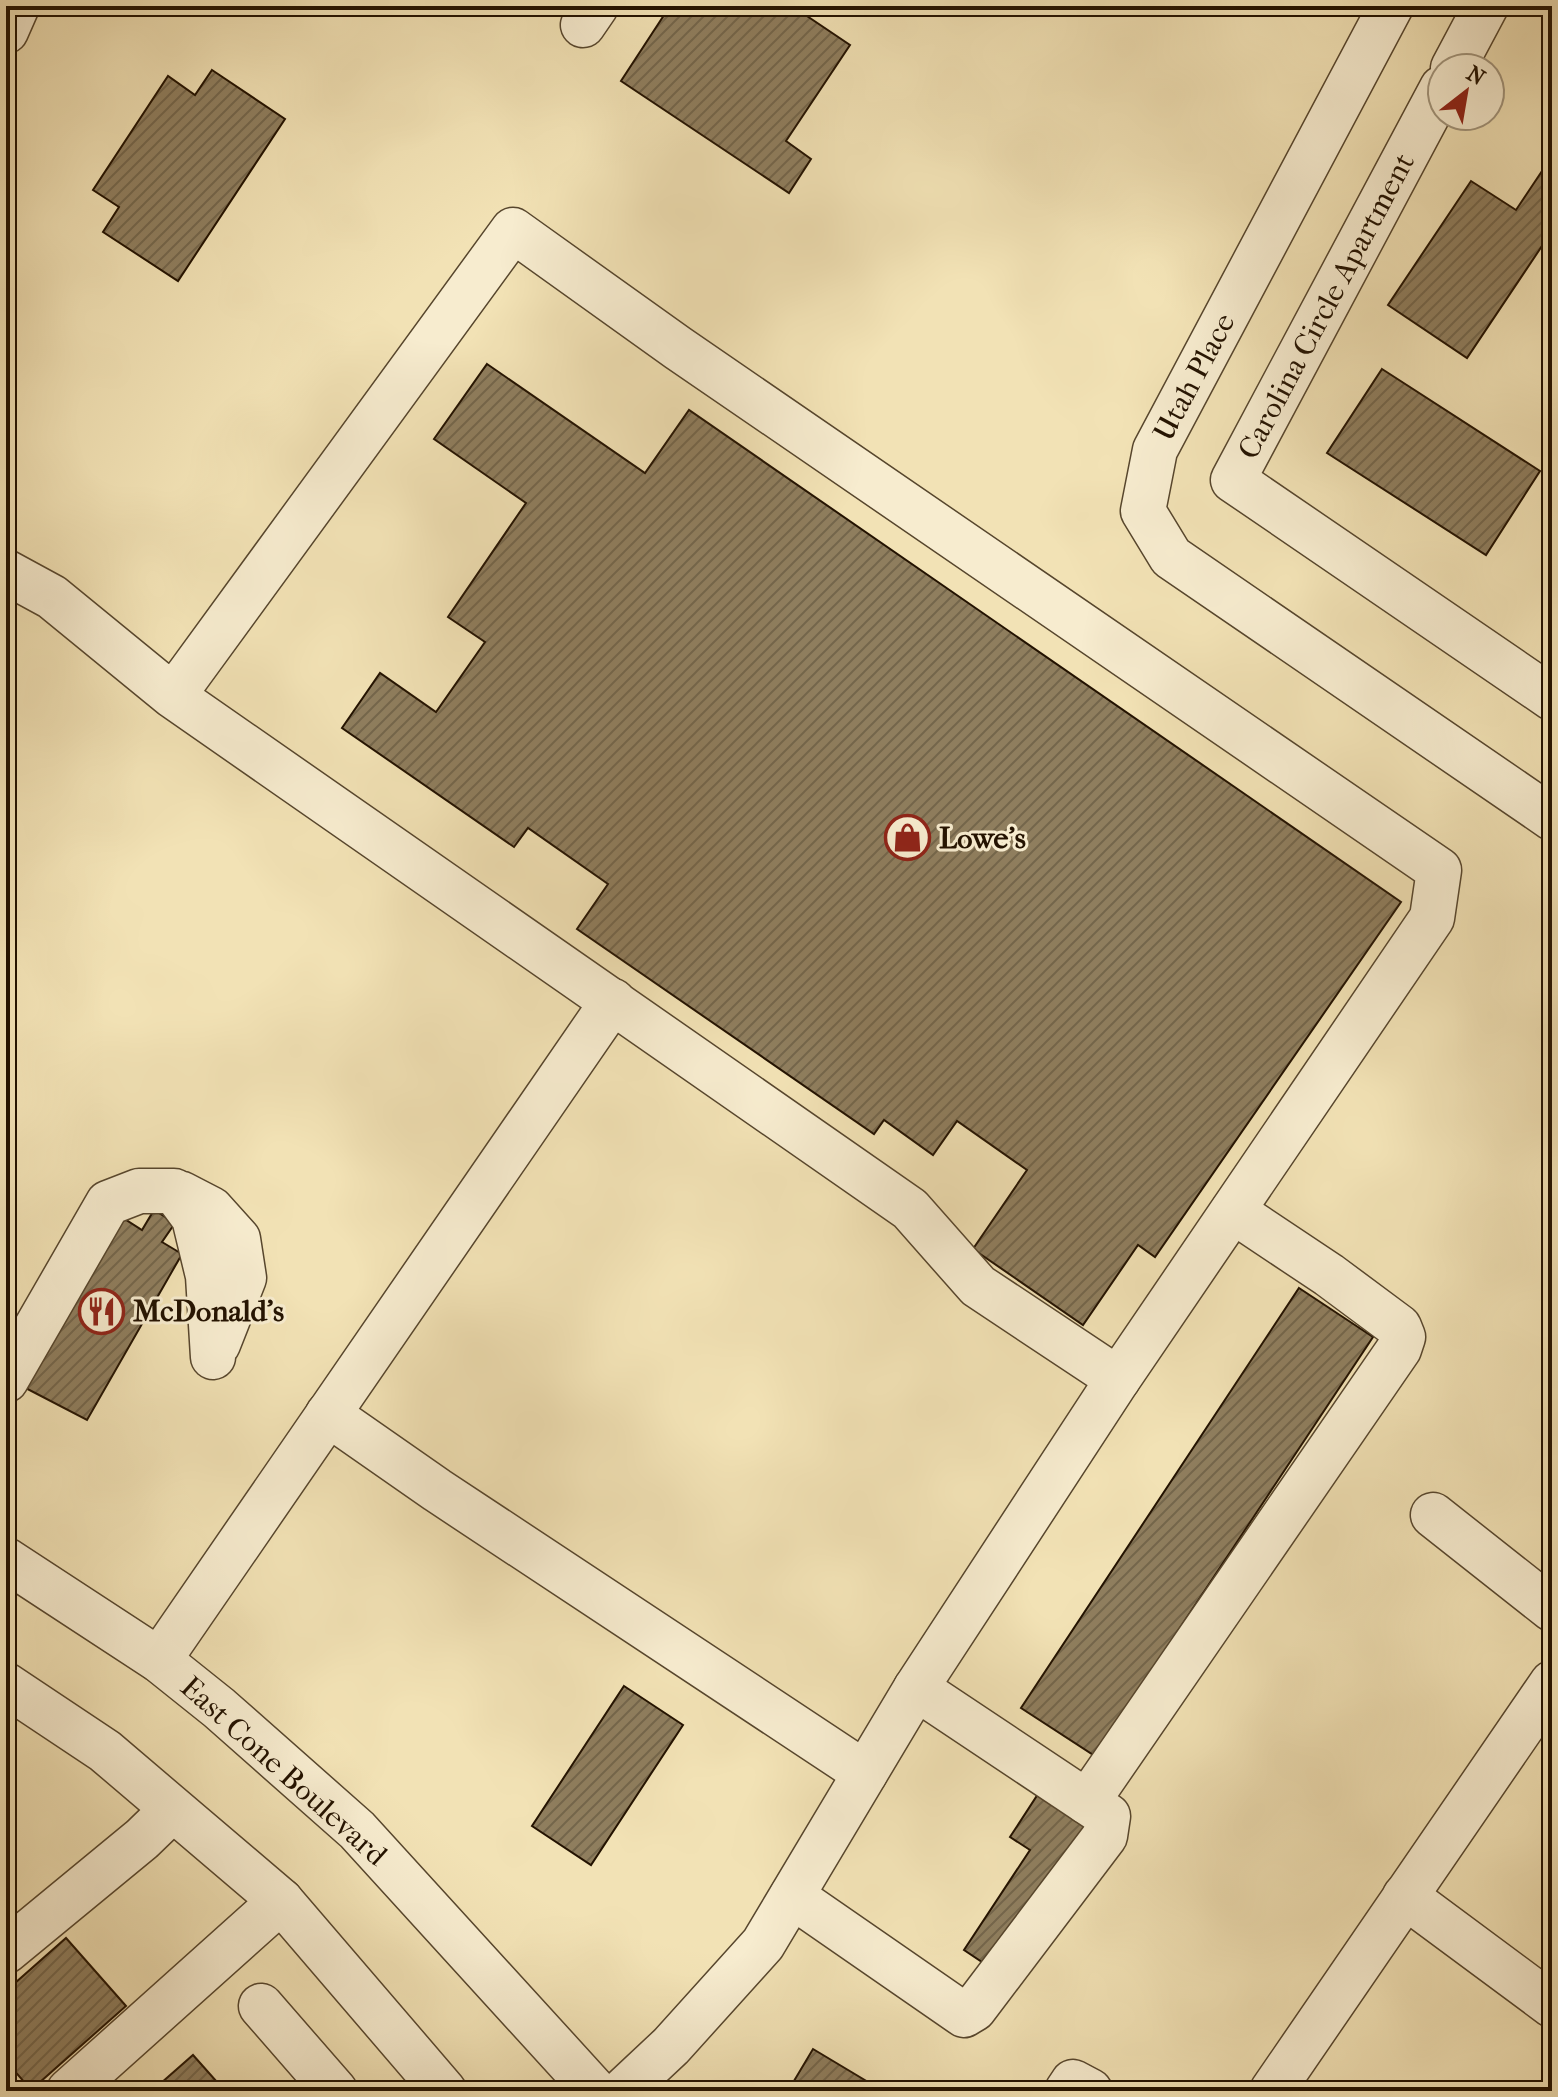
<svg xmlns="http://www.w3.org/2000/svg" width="1558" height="2097" viewBox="0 0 1558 2097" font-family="'IM FELL French Canon',serif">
	<defs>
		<pattern id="building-hatch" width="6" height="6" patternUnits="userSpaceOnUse" patternTransform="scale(2)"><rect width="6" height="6" fill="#8f7e5e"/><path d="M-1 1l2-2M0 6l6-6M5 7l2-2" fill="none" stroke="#74664b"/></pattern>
	</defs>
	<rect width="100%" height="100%" fill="#f2e2b5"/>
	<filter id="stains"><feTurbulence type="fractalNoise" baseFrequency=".0025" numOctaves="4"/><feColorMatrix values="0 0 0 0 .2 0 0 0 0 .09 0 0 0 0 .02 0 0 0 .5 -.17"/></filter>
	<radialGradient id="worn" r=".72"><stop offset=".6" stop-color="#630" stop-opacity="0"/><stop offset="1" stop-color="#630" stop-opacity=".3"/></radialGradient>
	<g fill="url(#building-hatch)" stroke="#231200" stroke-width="2">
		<path d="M 670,6 L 792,6 L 850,45 L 786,141 L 811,159 L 789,193 L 621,81 Z"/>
		<path d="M 212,70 L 285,119 L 178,281 L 103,232 L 119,207 L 93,190 L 168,76 L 195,95 Z"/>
		<path d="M 1552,156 L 1552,244 L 1546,240 L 1467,358 L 1388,305 L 1471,181 L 1516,210 Z"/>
		<path d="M 487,364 L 645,473 L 689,410 L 1401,902 L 1155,1257 L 1138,1245 L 1083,1325 L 973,1249 L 1027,1170 L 957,1121 L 933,1155 L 884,1120 L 874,1134 L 577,929 L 608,884 L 528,828 L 514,847 L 342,728 L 380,673 L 436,712 L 485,642 L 448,617 L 526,503 L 434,439 Z"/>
		<path d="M 1382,369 L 1540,471 L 1486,555 L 1327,453 Z"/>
		<path d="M 154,1210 L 175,1223 L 162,1242 L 182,1254 L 87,1420 L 14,1382 L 112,1211 L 142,1230 Z"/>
		<path d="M 1299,1288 L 1373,1337 L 1095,1756 L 1021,1708 Z"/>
		<path d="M 624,1686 L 683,1725 L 591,1865 L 532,1826 Z"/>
		<path d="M 1040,1791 L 1090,1824 L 994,1970 L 964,1950 L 1030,1850 L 1010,1837 Z"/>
		<path d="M 66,1938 L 126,2006 L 31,2090 L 6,2061 L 6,1991 Z"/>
		<path d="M 813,2049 L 883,2091 L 788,2091 Z"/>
		<path d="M 193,2055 L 225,2091 L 152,2091 Z"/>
	</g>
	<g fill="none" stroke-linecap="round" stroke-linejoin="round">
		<defs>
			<g id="minor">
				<path d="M 1391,6 L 1155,450 L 1143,511 L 1171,557 L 1552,818"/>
				<path d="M 583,25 L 596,6"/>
				<path d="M 6,31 L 17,6"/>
				<path d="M 1453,68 L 1486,6"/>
				<path d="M 1442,88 L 1233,480 L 1552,698"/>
				<path d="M 6,572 L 52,597 L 173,696 L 910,1209 L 978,1286 L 1118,1379 L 1432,918 L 1439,870 L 678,348 L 513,230 L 173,696"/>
				<path d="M 182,1194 L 211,1209 L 238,1239 L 244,1278 L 218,1344"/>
				<path d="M 6,1380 L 108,1203 L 139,1191 L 174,1191 L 194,1218 L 208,1276 L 213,1357"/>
				<path d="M 328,1414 L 437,1490 L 865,1773"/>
				<path d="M 1433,1515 L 1552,1609"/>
				<path d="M 6,1560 L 159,1660 L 219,1708 L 357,1830 L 595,2091"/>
				<path d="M 159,1660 L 613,1001"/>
				<path d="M 6,1685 L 105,1751 L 281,1901 L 444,2091"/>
				<path d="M 1087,1802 L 1399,1349 L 1403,1337 L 1399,1327 L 1329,1275 L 1233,1211"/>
				<path d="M 792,1896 L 964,2015 L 974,2009 L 1105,1836 L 1108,1816 L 916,1688"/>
				<path d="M 1405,1896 L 1552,2005"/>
				<path d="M 6,1951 L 142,1839 L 172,1810"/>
				<path d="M 261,2006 L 335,2091"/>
				<path d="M 69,2091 L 281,1901"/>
				<path d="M 623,2091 L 671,2046 L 763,1944 L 916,1688 L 1118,1379"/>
				<path d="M 1067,2091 L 1073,2082 L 1090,2091"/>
				<path d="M 1272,2091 L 1552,1683"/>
			</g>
		</defs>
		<use href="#minor" stroke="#57462d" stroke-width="47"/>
		<use href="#minor" stroke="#f7eccf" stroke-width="44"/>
	</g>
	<defs>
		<symbol id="shop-ring" viewBox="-11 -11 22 22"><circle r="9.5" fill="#f7eccf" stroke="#8f2418" stroke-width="1.5"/><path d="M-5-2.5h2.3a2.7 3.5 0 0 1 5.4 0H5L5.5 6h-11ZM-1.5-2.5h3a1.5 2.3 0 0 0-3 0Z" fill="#8f2418"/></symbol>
		<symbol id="restaurant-ring" viewBox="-11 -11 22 22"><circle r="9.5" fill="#f7eccf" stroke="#8f2418" stroke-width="1.5"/><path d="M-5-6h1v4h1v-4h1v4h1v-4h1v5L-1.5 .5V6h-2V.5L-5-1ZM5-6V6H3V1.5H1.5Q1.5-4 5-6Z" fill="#8f2418"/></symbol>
	</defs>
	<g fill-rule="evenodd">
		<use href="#shop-ring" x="882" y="812" width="51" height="51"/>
		<use href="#restaurant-ring" x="76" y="1286" width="51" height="51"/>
	</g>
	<g text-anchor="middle" stroke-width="6" stroke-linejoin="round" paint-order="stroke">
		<g font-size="30" fill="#231200" stroke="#f7eccf">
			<text transform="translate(1326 306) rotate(-62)" y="10">Carolina Circle Apartment</text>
			<text transform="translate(1194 377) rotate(-62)" y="10">Utah Place</text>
			<text transform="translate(284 1771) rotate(42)" y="10">East Cone Boulevard</text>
		</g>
		<g font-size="30" font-weight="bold" fill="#231200" stroke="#f7eccf" text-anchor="start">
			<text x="939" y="848">Lowe's</text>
			<text x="133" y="1321">McDonald's</text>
		</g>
	</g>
	<rect width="1558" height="2097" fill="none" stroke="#f2e2b5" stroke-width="32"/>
	<rect x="8" y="8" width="1542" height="2081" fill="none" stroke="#231200" stroke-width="4"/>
	<rect x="16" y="16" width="1526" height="2065" fill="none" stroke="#231200" stroke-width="2"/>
	<g transform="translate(1466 92) rotate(31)"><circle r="38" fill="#f7eccf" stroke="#a2957c" stroke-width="2"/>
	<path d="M0-6L14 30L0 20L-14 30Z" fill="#8f2418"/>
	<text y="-12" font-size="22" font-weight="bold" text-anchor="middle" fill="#231200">N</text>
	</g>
	<rect width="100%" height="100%" filter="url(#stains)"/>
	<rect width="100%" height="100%" fill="url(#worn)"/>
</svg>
